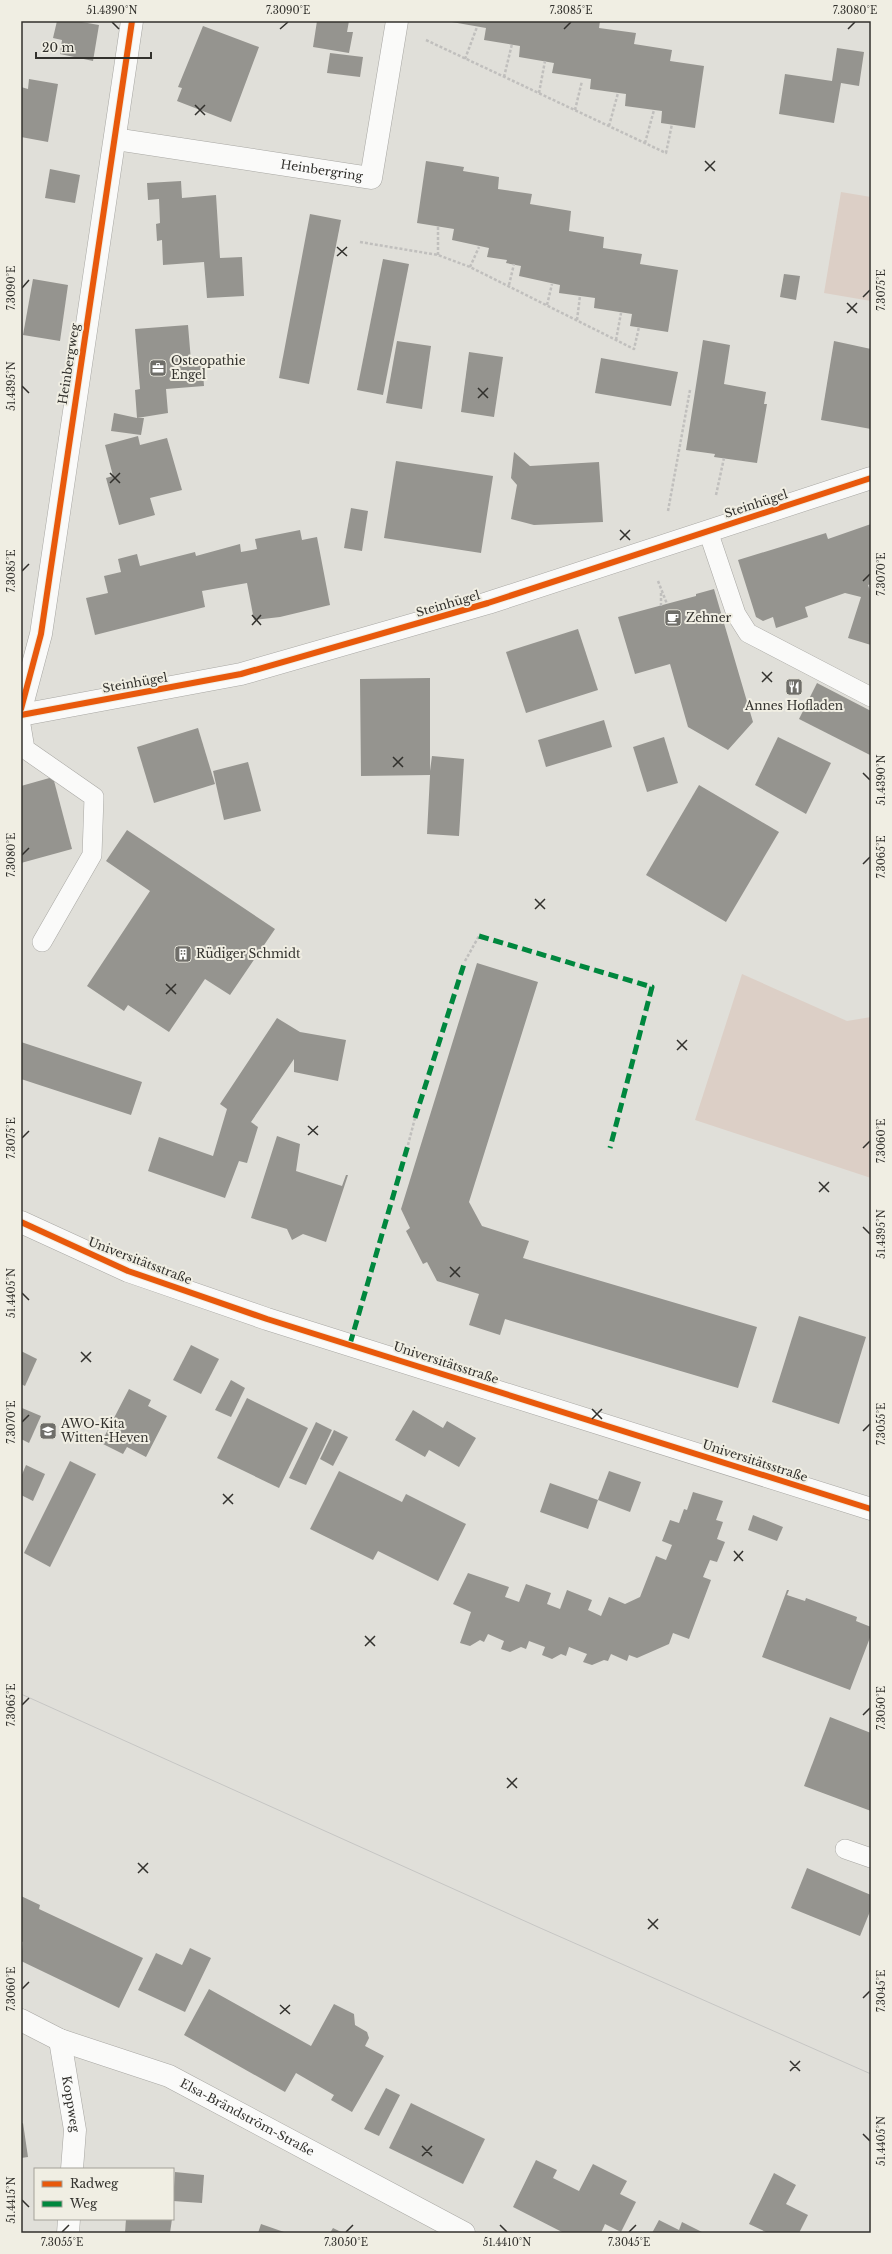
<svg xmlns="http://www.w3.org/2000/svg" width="892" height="2254" viewBox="0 0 892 2254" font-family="'Libre Baskerville',serif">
	<rect width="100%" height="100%" fill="#e0dfd9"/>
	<g fill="#dccfc6">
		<path d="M 841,192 L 871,197 L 871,301 L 824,293 Z"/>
		<path d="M 742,974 L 847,1021 L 871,1017 L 871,1178 L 695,1120 Z"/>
	</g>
	<g fill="#95948f">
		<path d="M 57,21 L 76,21 L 99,25 L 93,61 L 60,54 L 62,40 L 53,38 Z"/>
		<path d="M 317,21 L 349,21 L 347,32 L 353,32 L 349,53 L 313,47 Z"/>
		<path d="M 446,21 L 600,21 L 599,28 L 636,33 L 634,44 L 672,50 L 670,61 L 704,66 L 695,128 L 661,123 L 662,111 L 625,106 L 626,94 L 590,89 L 591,79 L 552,73 L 554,63 L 519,57 L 520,46 L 484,40 L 486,28 Z"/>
		<path d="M 203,26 L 259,47 L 231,122 L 177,101 L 182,88 L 178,87 Z"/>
		<path d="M 837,48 L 864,52 L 859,86 L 841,83 L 834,123 L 779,114 L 785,74 L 832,81 Z"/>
		<path d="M 330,53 L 363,57 L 360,77 L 327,73 Z"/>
		<path d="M 29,79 L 58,84 L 48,142 L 21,137 L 21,87 L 28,89 Z"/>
		<path d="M 426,161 L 464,167 L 463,171 L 499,177 L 498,189 L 532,194 L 530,204 L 571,211 L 569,231 L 604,237 L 603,248 L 642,254 L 640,264 L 678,270 L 668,332 L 630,326 L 632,314 L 594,308 L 595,298 L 559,293 L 560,285 L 519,276 L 521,266 L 506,263 L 507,260 L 487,257 L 489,248 L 452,240 L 454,229 L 417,223 Z"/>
		<path d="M 50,169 L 80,175 L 75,203 L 45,198 Z"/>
		<path d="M 181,181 L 182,198 L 216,195 L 220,258 L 242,257 L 244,296 L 207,298 L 204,262 L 163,265 L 162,240 L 157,241 L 156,224 L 160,223 L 159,199 L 148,200 L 147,183 Z"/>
		<path d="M 310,214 L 341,220 L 309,384 L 279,378 Z"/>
		<path d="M 383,259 L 409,264 L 383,395 L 357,390 Z"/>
		<path d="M 784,274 L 800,276 L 796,300 L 780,297 Z"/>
		<path d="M 33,279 L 68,285 L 60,341 L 23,335 Z"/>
		<path d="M 188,325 L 191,361 L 202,360 L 204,386 L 166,389 L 168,413 L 137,418 L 144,418 L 141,435 L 111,431 L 114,413 L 137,418 L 135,390 L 140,389 L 135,329 Z"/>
		<path d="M 703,340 L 730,345 L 724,384 L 766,392 L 764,404 L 767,404 L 757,463 L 714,457 L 715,454 L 686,450 Z"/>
		<path d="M 397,341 L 431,346 L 422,409 L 386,403 Z"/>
		<path d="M 834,341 L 871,349 L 871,429 L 821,420 Z"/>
		<path d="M 469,352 L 503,357 L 494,417 L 461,412 Z"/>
		<path d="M 601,358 L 678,372 L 671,406 L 595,393 Z"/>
		<path d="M 138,436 L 140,445 L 167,438 L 182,490 L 150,498 L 155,515 L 119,525 L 106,478 L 113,476 L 105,445 Z"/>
		<path d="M 514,452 L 530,466 L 599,462 L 603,522 L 534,525 L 511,519 L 517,485 L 511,478 Z"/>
		<path d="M 396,461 L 493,476 L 481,553 L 384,538 Z"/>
		<path d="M 351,508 L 368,511 L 362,551 L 344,548 Z"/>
		<path d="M 871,524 L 871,584 L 868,585 L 871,594 L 871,645 L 848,638 L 861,597 L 845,593 L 805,607 L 808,617 L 776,628 L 773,617 L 763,621 L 756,617 L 738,560 L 826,533 L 828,539 Z"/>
		<path d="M 300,530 L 302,540 L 317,537 L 330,605 L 280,617 L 254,620 L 247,583 L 202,591 L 205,607 L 95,635 L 86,598 L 108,593 L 104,576 L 121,572 L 118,559 L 137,554 L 140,566 L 195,552 L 196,556 L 240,544 L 241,552 L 257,549 L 255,539 Z"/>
		<path d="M 714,589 L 753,722 L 728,750 L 688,727 L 670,664 L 635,674 L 618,617 L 696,596 L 696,594 Z"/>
		<path d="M 578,629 L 598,690 L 526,713 L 506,652 Z"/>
		<path d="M 430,678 L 430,771 L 432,756 L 464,759 L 459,836 L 427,834 L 430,775 L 361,776 L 360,679 Z"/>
		<path d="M 817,683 L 871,711 L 870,755 L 799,719 Z"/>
		<path d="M 604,720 L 612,747 L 546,767 L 538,740 Z"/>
		<path d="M 198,728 L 215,784 L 154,803 L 137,747 Z"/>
		<path d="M 664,737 L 678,783 L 647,792 L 633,747 Z"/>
		<path d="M 778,737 L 831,763 L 806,814 L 755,785 Z"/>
		<path d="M 248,762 L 261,811 L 224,820 L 213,771 Z"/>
		<path d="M 53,777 L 72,849 L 21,863 L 21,786 Z"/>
		<path d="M 699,785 L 779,832 L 726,922 L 646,875 Z"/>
		<path d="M 127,830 L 275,929 L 230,995 L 205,979 L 169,1032 L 128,1005 L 124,1011 L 87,986 L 150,891 L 106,861 Z"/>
		<path d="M 477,963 L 538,982 L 469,1202 L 482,1226 L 529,1241 L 523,1258 L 757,1327 L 738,1388 L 505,1319 L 500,1335 L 469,1325 L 479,1294 L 437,1281 L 427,1262 L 423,1264 L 406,1231 L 410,1228 L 401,1209 Z"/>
		<path d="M 277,1018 L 300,1032 L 346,1040 L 338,1081 L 294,1072 L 294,1059 L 251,1122 L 258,1127 L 247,1163 L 239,1161 L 225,1198 L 148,1171 L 159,1137 L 213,1156 L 227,1109 L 220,1104 Z"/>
		<path d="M 21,1042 L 142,1082 L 131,1115 L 21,1079 Z"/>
		<path d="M 277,1136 L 300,1144 L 296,1171 L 342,1186 L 346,1175 L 348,1175 L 326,1242 L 303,1234 L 292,1240 L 287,1229 L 251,1218 Z"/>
		<path d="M 799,1316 L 866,1337 L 839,1424 L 772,1402 Z"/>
		<path d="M 191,1345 L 219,1359 L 201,1394 L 173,1380 Z"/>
		<path d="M 21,1351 L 37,1359 L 25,1386 L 21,1384 Z"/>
		<path d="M 231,1380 L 245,1388 L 231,1417 L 215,1410 Z"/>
		<path d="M 129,1389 L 151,1400 L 148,1406 L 167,1416 L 146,1457 L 127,1447 L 123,1454 L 101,1443 Z"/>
		<path d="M 247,1398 L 308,1428 L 279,1488 L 217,1458 Z"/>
		<path d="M 22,1408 L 41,1416 L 29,1443 L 21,1439 Z"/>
		<path d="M 413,1410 L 443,1428 L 447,1421 L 476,1438 L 459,1467 L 429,1450 L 425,1457 L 395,1440 Z"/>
		<path d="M 316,1422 L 332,1430 L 306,1485 L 289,1478 Z"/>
		<path d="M 334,1430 L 348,1437 L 333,1466 L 320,1459 Z"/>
		<path d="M 70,1461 L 96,1474 L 50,1567 L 24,1553 Z"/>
		<path d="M 26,1465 L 45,1474 L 33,1501 L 21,1495 L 21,1477 Z"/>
		<path d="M 339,1471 L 402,1502 L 406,1494 L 466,1524 L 438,1581 L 378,1551 L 373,1560 L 310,1529 Z"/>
		<path d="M 609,1471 L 641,1482 L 630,1512 L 598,1500 Z"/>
		<path d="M 550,1483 L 598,1500 L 588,1529 L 540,1512 Z"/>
		<path d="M 693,1492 L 723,1501 L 716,1520 L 723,1522 L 717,1539 L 725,1542 L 717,1562 L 710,1560 L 703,1577 L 711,1580 L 689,1639 L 673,1633 L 669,1644 L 637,1658 L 629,1655 L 627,1661 L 611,1654 L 608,1661 L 604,1660 L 592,1665 L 583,1662 L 587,1654 L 569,1647 L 566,1656 L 561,1654 L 552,1659 L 542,1655 L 545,1647 L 529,1641 L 526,1649 L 521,1647 L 510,1652 L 501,1649 L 504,1641 L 488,1634 L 484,1642 L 480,1640 L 470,1646 L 460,1643 L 471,1612 L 453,1604 L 468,1573 L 509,1587 L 505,1597 L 519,1602 L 526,1584 L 551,1593 L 547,1604 L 560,1609 L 567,1590 L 592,1600 L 588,1610 L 601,1616 L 609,1597 L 625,1604 L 640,1597 L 656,1556 L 666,1560 L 672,1545 L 662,1541 L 670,1520 L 679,1523 L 684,1509 L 687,1510 Z"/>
		<path d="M 753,1515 L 783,1527 L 777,1541 L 748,1530 Z"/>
		<path d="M 787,1590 L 789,1590 L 787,1595 L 805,1601 L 806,1598 L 857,1617 L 856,1621 L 871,1627 L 871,1635 L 850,1690 L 762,1657 Z"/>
		<path d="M 830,1717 L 871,1733 L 871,1811 L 804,1786 Z"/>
		<path d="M 807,1868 L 871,1895 L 871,1909 L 860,1936 L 791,1908 Z"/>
		<path d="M 21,1896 L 40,1905 L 39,1909 L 143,1958 L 119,2008 L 21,1961 L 23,1942 L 21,1941 Z"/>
		<path d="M 190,1948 L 211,1958 L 185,2012 L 138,1990 L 156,1953 L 182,1965 Z"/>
		<path d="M 209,1989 L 311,2046 L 334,2004 L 354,2014 L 355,2025 L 367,2032 L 369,2038 L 365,2046 L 384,2056 L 352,2112 L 331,2100 L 334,2095 L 296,2073 L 285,2092 L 184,2035 Z"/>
		<path d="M 386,2088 L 400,2095 L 379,2136 L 364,2129 Z"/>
		<path d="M 411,2103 L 485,2139 L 463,2184 L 389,2148 Z"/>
		<path d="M 23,2123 L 28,2157 L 21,2158 L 21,2124 Z"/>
		<path d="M 536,2160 L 557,2170 L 553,2178 L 579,2191 L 593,2164 L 627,2181 L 620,2194 L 636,2202 L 621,2232 L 605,2224 L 601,2233 L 564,2233 L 513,2207 Z"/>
		<path d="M 175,2172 L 204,2175 L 202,2203 L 173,2201 Z"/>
		<path d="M 774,2173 L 796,2185 L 786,2204 L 808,2215 L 799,2233 L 768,2233 L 749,2224 Z"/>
		<path d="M 126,2219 L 172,2219 L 170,2233 L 125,2233 Z"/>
		<path d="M 659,2220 L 679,2230 L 682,2222 L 704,2233 L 652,2233 Z"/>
		<path d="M 261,2224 L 284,2232 L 283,2233 L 258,2233 Z"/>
		<path d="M 333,2228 L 343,2233 L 330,2233 Z"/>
	</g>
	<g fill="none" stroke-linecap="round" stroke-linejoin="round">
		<defs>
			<g id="lane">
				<path d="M 708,531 L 736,614 L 748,633 L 871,697"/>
				<path d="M 21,725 L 25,749 L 94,797 L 92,855 L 42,942"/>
				<path d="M 845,1849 L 871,1858"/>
			</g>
			<g id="street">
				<path id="s1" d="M 115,139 L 371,178 L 397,21"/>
				<path d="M 21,709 L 41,634 L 132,21"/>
				<path d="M 21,715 L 241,674 L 488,603 L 871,478"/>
				<path id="s2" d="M 21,2020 L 60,2040 L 169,2076 L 464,2233"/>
				<path id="s3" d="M 60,2040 L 75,2130 L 72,2169"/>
				<path d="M 68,2233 L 69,2219"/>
			</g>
			<path id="secondary" d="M 21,1222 L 128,1271 L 267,1319 L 871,1509"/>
		</defs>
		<use href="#lane" stroke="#a8a7a3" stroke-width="20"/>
		<use href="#street" stroke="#a8a7a3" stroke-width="23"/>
		<use href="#secondary" stroke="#a8a7a3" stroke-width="23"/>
		<g stroke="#c0bfbd" stroke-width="2.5" stroke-dasharray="3 2" stroke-linecap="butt">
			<path d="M 426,40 L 666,153 L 672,124"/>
			<path d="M 465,59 L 477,27"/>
			<path d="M 504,77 L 512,44"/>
			<path d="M 539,93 L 545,61"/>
			<path d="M 575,110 L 582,81"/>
			<path d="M 609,126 L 618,93"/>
			<path d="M 645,143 L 654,110"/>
			<path d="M 360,242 L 438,255 L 470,267 L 634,349 L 639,327"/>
			<path d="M 438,255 L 438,227"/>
			<path d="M 470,267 L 479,247"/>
			<path d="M 509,285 L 514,264"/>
			<path d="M 547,305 L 552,284"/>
			<path d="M 577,320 L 580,296"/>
			<path d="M 616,340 L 621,313"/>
			<path d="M 716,495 L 724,458"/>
			<path d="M 668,511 L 690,390"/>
			<path d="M 658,581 L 667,604"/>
			<path d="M 661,606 L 661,591"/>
			<path d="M 465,961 L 479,936"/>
			<path d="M 408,1145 L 415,1118"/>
		</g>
		<use href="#lane" stroke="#fafaf9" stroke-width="19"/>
		<use href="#street" stroke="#fafaf9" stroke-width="22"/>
		<use href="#secondary" stroke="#fafaf9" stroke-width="22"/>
		<path stroke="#c6c6c4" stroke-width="1" d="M 21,1694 L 538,1927 L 871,2074"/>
		<g stroke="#00873e" stroke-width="5" stroke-dasharray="10 5" stroke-linecap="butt">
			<path d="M 479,936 L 652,987 L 610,1148"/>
			<path d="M 415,1118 L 465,961"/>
			<path d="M 350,1344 L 408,1145"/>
		</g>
		<defs>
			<g id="cycleway">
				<path d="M 21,709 L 41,634 L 132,21"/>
				<path d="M 21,715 L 241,674 L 488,603 L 871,478"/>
				<path d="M 21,1222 L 128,1271 L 267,1319 L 871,1509"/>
			</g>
		</defs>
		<use href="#cycleway" stroke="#f0eee3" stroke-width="8"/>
		<use href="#cycleway" stroke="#e8590c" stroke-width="6"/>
	</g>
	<path fill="none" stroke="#32312d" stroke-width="1.5" d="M 112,22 L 119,29M 280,29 L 288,22M 564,29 L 571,22M 848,29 L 855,22M 195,105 L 205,115M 195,115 L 205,105M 705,161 L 715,171M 705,171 L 715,161M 337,247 L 347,256M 337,256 L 347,247M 22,288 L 29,280M 863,297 L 870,290M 847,303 L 857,313M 847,313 L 857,303M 22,386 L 29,393M 478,388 L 488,398M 478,398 L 488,388M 110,473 L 120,483M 110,483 L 120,473M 620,530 L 630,540M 620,540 L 630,530M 22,571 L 29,564M 863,581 L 870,574M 252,615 L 261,625M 252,625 L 261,615M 762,672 L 772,682M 762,682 L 772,672M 393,757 L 403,767M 393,767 L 403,757M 863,773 L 870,780M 22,855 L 29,848M 863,864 L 870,857M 535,899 L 545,909M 535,909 L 545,899M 166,984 L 176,994M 166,994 L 176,984M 677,1040 L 687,1050M 677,1050 L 687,1040M 308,1126 L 318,1135M 308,1135 L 318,1126M 22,1138 L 29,1131M 863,1148 L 870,1141M 819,1182 L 829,1192M 819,1192 L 829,1182M 863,1227 L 870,1234M 450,1267 L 460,1277M 450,1277 L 460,1267M 22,1293 L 29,1300M 81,1352 L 91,1362M 81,1362 L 91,1352M 592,1409 L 602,1419M 592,1419 L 602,1409M 22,1422 L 29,1415M 863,1431 L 870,1424M 223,1494 L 233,1504M 223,1504 L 233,1494M 734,1551 L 743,1561M 734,1561 L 743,1551M 365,1636 L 375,1646M 365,1646 L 375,1636M 22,1705 L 29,1698M 863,1715 L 870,1708M 507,1778 L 517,1788M 507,1788 L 517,1778M 138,1863 L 148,1873M 138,1873 L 148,1863M 648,1919 L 658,1929M 648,1929 L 658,1919M 22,1989 L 29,1982M 863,1998 L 870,1991M 280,2005 L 290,2014M 280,2014 L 290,2005M 790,2061 L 800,2071M 790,2071 L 800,2061M 863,2134 L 870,2141M 422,2146 L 432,2156M 422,2156 L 432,2146M 22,2200 L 29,2207M 500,2225 L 507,2232M 62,2232 L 69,2225M 346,2232 L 353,2225M 629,2232 L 636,2225"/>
	<defs>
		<symbol id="office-square" viewBox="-11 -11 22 22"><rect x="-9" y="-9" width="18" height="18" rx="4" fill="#6f6e69" stroke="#f0eee3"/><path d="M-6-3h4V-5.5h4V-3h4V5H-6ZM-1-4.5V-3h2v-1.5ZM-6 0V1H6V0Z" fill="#fff"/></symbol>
		<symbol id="cafe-square" viewBox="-11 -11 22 22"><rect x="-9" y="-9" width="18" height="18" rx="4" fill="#6f6e69" stroke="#f0eee3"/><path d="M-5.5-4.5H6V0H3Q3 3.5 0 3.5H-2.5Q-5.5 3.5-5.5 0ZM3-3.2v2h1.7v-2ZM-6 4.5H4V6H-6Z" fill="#fff"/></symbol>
		<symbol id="restaurant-square" viewBox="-11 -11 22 22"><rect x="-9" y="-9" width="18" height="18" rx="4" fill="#6f6e69" stroke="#f0eee3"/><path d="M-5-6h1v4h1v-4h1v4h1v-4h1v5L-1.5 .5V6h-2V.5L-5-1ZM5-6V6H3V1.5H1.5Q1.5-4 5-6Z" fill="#fff"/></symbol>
		<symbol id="building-square" viewBox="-11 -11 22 22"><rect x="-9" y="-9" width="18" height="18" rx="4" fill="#6f6e69" stroke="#f0eee3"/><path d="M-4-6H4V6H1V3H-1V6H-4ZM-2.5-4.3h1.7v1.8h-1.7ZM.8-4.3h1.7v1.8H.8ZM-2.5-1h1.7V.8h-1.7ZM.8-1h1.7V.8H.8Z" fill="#fff"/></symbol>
		<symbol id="school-square" viewBox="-11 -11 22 22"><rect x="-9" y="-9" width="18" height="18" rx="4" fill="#6f6e69" stroke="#f0eee3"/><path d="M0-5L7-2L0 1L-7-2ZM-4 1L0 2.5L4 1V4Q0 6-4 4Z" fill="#fff"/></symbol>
	</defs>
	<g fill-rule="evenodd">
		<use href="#office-square" x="148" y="358" width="20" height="20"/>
		<use href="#cafe-square" x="663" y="608" width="20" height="20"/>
		<use href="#restaurant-square" x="784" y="677" width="20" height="20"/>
		<use href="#building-square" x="173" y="944" width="20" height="20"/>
		<use href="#school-square" x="38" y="1421" width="20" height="20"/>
	</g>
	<g text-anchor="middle" stroke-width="4" stroke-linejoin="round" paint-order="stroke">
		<g font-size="12" fill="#32312d" stroke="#f0eee3">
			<text dy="4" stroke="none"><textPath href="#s1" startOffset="209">Heinbergring</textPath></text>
			<text transform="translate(69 364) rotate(-81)" y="4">Heinbergweg</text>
			<text transform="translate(756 504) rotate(-18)" y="4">Steinhügel</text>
			<text transform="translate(448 604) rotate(-16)" y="4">Steinhügel</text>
			<text transform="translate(135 683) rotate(-10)" y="4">Steinhügel</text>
			<text transform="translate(140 1261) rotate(21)" y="4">Universitätsstraße</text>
			<text transform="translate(446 1363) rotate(18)" y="4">Universitätsstraße</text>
			<text transform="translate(755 1461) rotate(18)" y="4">Universitätsstraße</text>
			<text dy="4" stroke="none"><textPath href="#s3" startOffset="65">Koppweg</textPath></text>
			<text dy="4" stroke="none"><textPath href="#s2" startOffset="247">Elsa-Brändström-Straße</textPath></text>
		</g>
		<g font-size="12" fill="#32312d" stroke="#f0eee3" text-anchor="start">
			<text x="171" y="365">Osteopathie<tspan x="171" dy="14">Engel</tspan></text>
			<text x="686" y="622">Zehner</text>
			<text x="794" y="710" text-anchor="middle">Annes Hofladen</text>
			<text x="196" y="958">Rüdiger Schmidt</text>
			<text x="61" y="1428">AWO-Kita<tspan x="61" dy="14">Witten-Heven</tspan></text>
		</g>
	</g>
	<rect width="892" height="2254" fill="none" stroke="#f0eee3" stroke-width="44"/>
	<rect x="34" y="2168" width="140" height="52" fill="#f0eee3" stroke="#a4a29a"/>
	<rect x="42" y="2181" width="20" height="6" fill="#e8590c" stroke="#a4a29a"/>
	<text x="70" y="2188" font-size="12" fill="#32312d">Radweg</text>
	<rect x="42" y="2201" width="20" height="6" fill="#00873e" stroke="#a4a29a"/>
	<text x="70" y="2208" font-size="12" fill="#32312d">Weg</text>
	<path d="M36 52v6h115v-6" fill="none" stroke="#32312d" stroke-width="2"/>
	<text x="42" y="52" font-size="12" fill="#32312d" stroke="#f0eee3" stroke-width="3" paint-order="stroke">20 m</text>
	<rect x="22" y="22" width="848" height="2210" fill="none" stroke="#32312d" stroke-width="1.5"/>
	<g font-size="10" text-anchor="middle" fill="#32312d">
		<text x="112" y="14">51.4390°N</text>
		<text x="288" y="14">7.3090°E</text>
		<text x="571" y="14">7.3085°E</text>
		<text x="855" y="14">7.3080°E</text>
		<text transform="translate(11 288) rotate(-90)" y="4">7.3090°E</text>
		<text transform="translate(881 290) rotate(-90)" y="4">7.3075°E</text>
		<text transform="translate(11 386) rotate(-90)" y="4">51.4395°N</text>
		<text transform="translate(11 571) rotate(-90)" y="4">7.3085°E</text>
		<text transform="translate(881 574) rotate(-90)" y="4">7.3070°E</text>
		<text transform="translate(881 780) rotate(-90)" y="4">51.4390°N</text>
		<text transform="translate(11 855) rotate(-90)" y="4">7.3080°E</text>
		<text transform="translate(881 857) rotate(-90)" y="4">7.3065°E</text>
		<text transform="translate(11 1138) rotate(-90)" y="4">7.3075°E</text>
		<text transform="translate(881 1141) rotate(-90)" y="4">7.3060°E</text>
		<text transform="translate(881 1234) rotate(-90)" y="4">51.4395°N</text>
		<text transform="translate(11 1293) rotate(-90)" y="4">51.4405°N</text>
		<text transform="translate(11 1422) rotate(-90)" y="4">7.3070°E</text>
		<text transform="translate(881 1424) rotate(-90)" y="4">7.3055°E</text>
		<text transform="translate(11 1705) rotate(-90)" y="4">7.3065°E</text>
		<text transform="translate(881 1708) rotate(-90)" y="4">7.3050°E</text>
		<text transform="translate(11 1989) rotate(-90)" y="4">7.3060°E</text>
		<text transform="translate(881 1991) rotate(-90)" y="4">7.3045°E</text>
		<text transform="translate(881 2141) rotate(-90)" y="4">51.4405°N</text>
		<text transform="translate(11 2200) rotate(-90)" y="4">51.4415°N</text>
		<text x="62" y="2246">7.3055°E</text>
		<text x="346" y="2246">7.3050°E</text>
		<text x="507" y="2246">51.4410°N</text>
		<text x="629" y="2246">7.3045°E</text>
	</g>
</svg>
